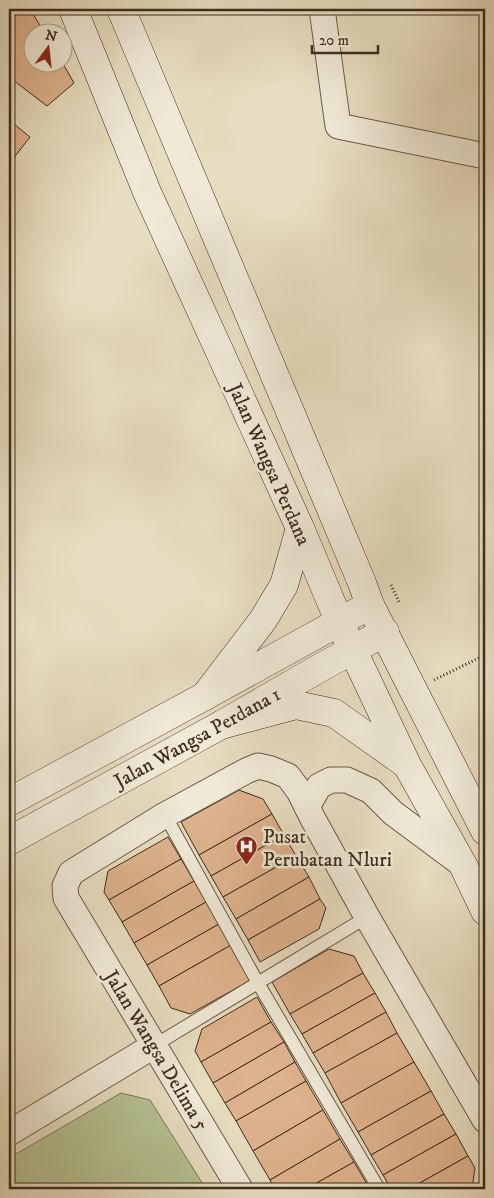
<svg xmlns="http://www.w3.org/2000/svg" width="494" height="1198" viewBox="0 0 494 1198" font-family="'IM FELL DW Pica',serif">
	<rect width="100%" height="100%" fill="#e7ddc0"/>
	<filter id="stains"><feTurbulence type="fractalNoise" baseFrequency=".004" numOctaves="4"/><feColorMatrix values="0 0 0 0 .2 0 0 0 0 .09 0 0 0 0 .02 0 0 0 .5 -.17"/></filter>
	<radialGradient id="worn" r=".72"><stop offset=".6" stop-color="#630" stop-opacity="0"/><stop offset="1" stop-color="#630" stop-opacity=".3"/></radialGradient>
	<path fill="#b5c192" stroke="#797758" d="M 121,1093 L 150,1100 L 206,1189 L 9,1189 L 9,1158 Z"/>
	<g fill="#deb28c" stroke="#3d2d1d">
		<path d="M 20,9 L 30,9 L 44,32 L 32,32 L 32,62 L 62,62 L 74,83 L 47,106 L 9,77 L 9,24 Z"/>
		<path d="M 9,120 L 30,137 L 9,164 Z"/>
		<path d="M 239,790 L 263,799 L 272,814 L 199,855 L 181,822 Z"/>
		<path d="M 272,814 L 284,835 L 211,876 L 199,855 Z"/>
		<path d="M 284,835 L 296,856 L 223,897 L 211,876 Z"/>
		<path d="M 168,837 L 181,859 L 109,900 L 104,892 L 108,871 Z"/>
		<path d="M 296,856 L 309,877 L 236,919 L 223,897 Z"/>
		<path d="M 181,859 L 194,881 L 122,922 L 109,900 Z"/>
		<path d="M 309,877 L 320,899 L 248,940 L 236,919 Z"/>
		<path d="M 194,881 L 206,902 L 134,943 L 122,922 Z"/>
		<path d="M 320,899 L 326,908 L 319,929 L 260,962 L 248,940 Z"/>
		<path d="M 206,902 L 219,924 L 147,965 L 134,943 Z"/>
		<path d="M 219,924 L 231,945 L 159,986 L 147,965 Z"/>
		<path d="M 231,945 L 251,980 L 190,1014 L 171,1008 L 159,986 Z"/>
		<path d="M 329,949 L 354,956 L 363,973 L 290,1014 L 272,982 Z"/>
		<path d="M 363,973 L 375,993 L 302,1034 L 290,1014 Z"/>
		<path d="M 375,993 L 386,1012 L 313,1053 L 302,1034 Z"/>
		<path d="M 257,997 L 271,1022 L 201,1062 L 195,1051 L 202,1029 Z"/>
		<path d="M 386,1012 L 397,1033 L 325,1073 L 313,1053 Z"/>
		<path d="M 271,1022 L 284,1042 L 213,1083 L 201,1062 Z"/>
		<path d="M 397,1033 L 414,1062 L 341,1103 L 325,1073 Z"/>
		<path d="M 284,1042 L 295,1062 L 225,1103 L 213,1083 Z"/>
		<path d="M 295,1062 L 306,1081 L 236,1121 L 225,1103 Z"/>
		<path d="M 414,1062 L 431,1091 L 358,1132 L 341,1103 Z"/>
		<path d="M 306,1081 L 323,1110 L 253,1151 L 236,1121 Z"/>
		<path d="M 431,1091 L 444,1114 L 371,1155 L 358,1132 Z"/>
		<path d="M 323,1110 L 340,1139 L 270,1180 L 253,1151 Z"/>
		<path d="M 444,1114 L 456,1134 L 383,1175 L 371,1155 Z"/>
		<path d="M 456,1134 L 468,1156 L 409,1189 L 391,1189 L 383,1175 Z"/>
		<path d="M 340,1139 L 354,1162 L 306,1189 L 275,1189 L 270,1180 Z"/>
		<path d="M 468,1156 L 475,1168 L 472,1189 L 409,1189 Z"/>
		<path d="M 354,1162 L 367,1184 L 358,1189 L 306,1189 Z"/>
		<path d="M 367,1184 L 370,1189 L 358,1189 Z"/>
	</g>
	<g fill="none" stroke-linecap="round" stroke-linejoin="round">
		<defs>
			<g id="service">
				<path d="M 165,815 L 258,983 L 379,1189"/>
				<path d="M 155,1045 L 367,917"/>
			</g>
			<g id="minor">
				<path d="M 322,9 L 338,126 L 485,156"/>
				<path d="M 307,807 L 319,786 L 331,780 L 347,780 L 371,791 L 393,813 L 463,865"/>
				<path d="M 9,1133 L 155,1045"/>
				<path d="M 240,1189 L 66,898 L 65,886 L 71,873 L 165,815 L 246,771 L 258,766 L 271,769 L 288,776 L 299,791 L 313,819 L 367,917 L 485,1120"/>
			</g>
			<g id="tertiary">
				<path d="M 9,802 L 205,696 L 370,605"/>
				<path d="M 9,841 L 221,725 L 325,665 L 385,632"/>
			</g>
			<g id="secondary">
				<path d="M 73,9 L 147,192 L 300,528 L 339,621 L 407,765 L 463,865 L 485,911"/>
				<path d="M 121,9 L 362,583 L 370,605 L 485,831"/>
				<path d="M 205,696 L 263,620 L 284,585 L 300,528"/>
				<path d="M 221,725 L 296,705 L 334,713 L 406,764"/>
			</g>
		</defs>
		<use href="#service" stroke="#685946" stroke-width="14"/>
		<use href="#minor" stroke="#685946" stroke-width="27"/>
		<use href="#tertiary" stroke="#685946" stroke-width="29"/>
		<use href="#secondary" stroke="#3d2d1d" stroke-width="29"/>
		<g stroke="#3d2d1d" stroke-width="3" stroke-dasharray="1 2.5" stroke-linecap="butt">
			<path d="M 391,585 L 399,602"/>
			<path d="M 434,680 L 485,655"/>
		</g>
		<use href="#service" stroke="#efe9d6" stroke-width="12"/>
		<use href="#minor" stroke="#efe9d6" stroke-width="25"/>
		<use href="#tertiary" stroke="#efe9d6" stroke-width="28"/>
		<use href="#secondary" stroke="#efe9d6" stroke-width="28"/>
	</g>
	<defs>
		<symbol id="hospital-pin" viewBox="-11 -11 22 30"><path d="M0 17L-7.5 6A9.5 9.5 0 1 1 7.5 6Z" fill="#8f2418" stroke="#efe9d6"/><path d="M-5-5h3v3.5h4V-5h3V5h-3V1.5h-4V5h-3Z" fill="#fff"/></symbol>
	</defs>
	<g fill-rule="evenodd">
		<use href="#hospital-pin" x="234" y="834" width="25" height="34"/>
	</g>
	<g text-anchor="middle" stroke-width="5" stroke-linejoin="round" paint-order="stroke">
		<g font-size="20" fill="#3d2d1d" stroke="#efe9d6">
			<text transform="translate(270 464) rotate(66)" y="7">Jalan Wangsa Perdana</text>
			<text transform="translate(197 737) rotate(-29)" y="7">Jalan Wangsa Perdana 1</text>
			<text transform="translate(157 1050) rotate(59)" y="7">Jalan Wangsa Delima 5</text>
		</g>
		<g font-size="20" fill="#3d2d1d" stroke="#efe9d6" text-anchor="start">
			<text x="263" y="843">Pusat<tspan x="263" dy="23">Perubatan Nluri</tspan></text>
		</g>
	</g>
	<rect width="494" height="1198" fill="none" stroke="#e7ddc0" stroke-width="30"/>
	<rect x="10" y="10" width="474" height="1178" fill="none" stroke="#3d2d1d" stroke-width="2.5"/>
	<rect x="15" y="15" width="464" height="1168" fill="none" stroke="#3d2d1d"/>
	<g transform="translate(48 48) rotate(15)"><circle r="24" fill="#efe9d6" stroke="#a89e8c"/>
	<path d="M0-4L9 19L0 12L-9 19Z" fill="#8f2418"/>
	<text y="-8" font-size="14" font-weight="bold" text-anchor="middle" fill="#3d2d1d">N</text>
	</g>
	<path d="M312 45v8h66v-8" fill="none" stroke="#3d2d1d" stroke-width="2.5"/>
	<text x="319" y="45" font-size="15" fill="#3d2d1d" stroke="#efe9d6" stroke-width="4" paint-order="stroke">20 m</text>
	<rect width="100%" height="100%" filter="url(#stains)"/>
	<rect width="100%" height="100%" fill="url(#worn)"/>
</svg>
